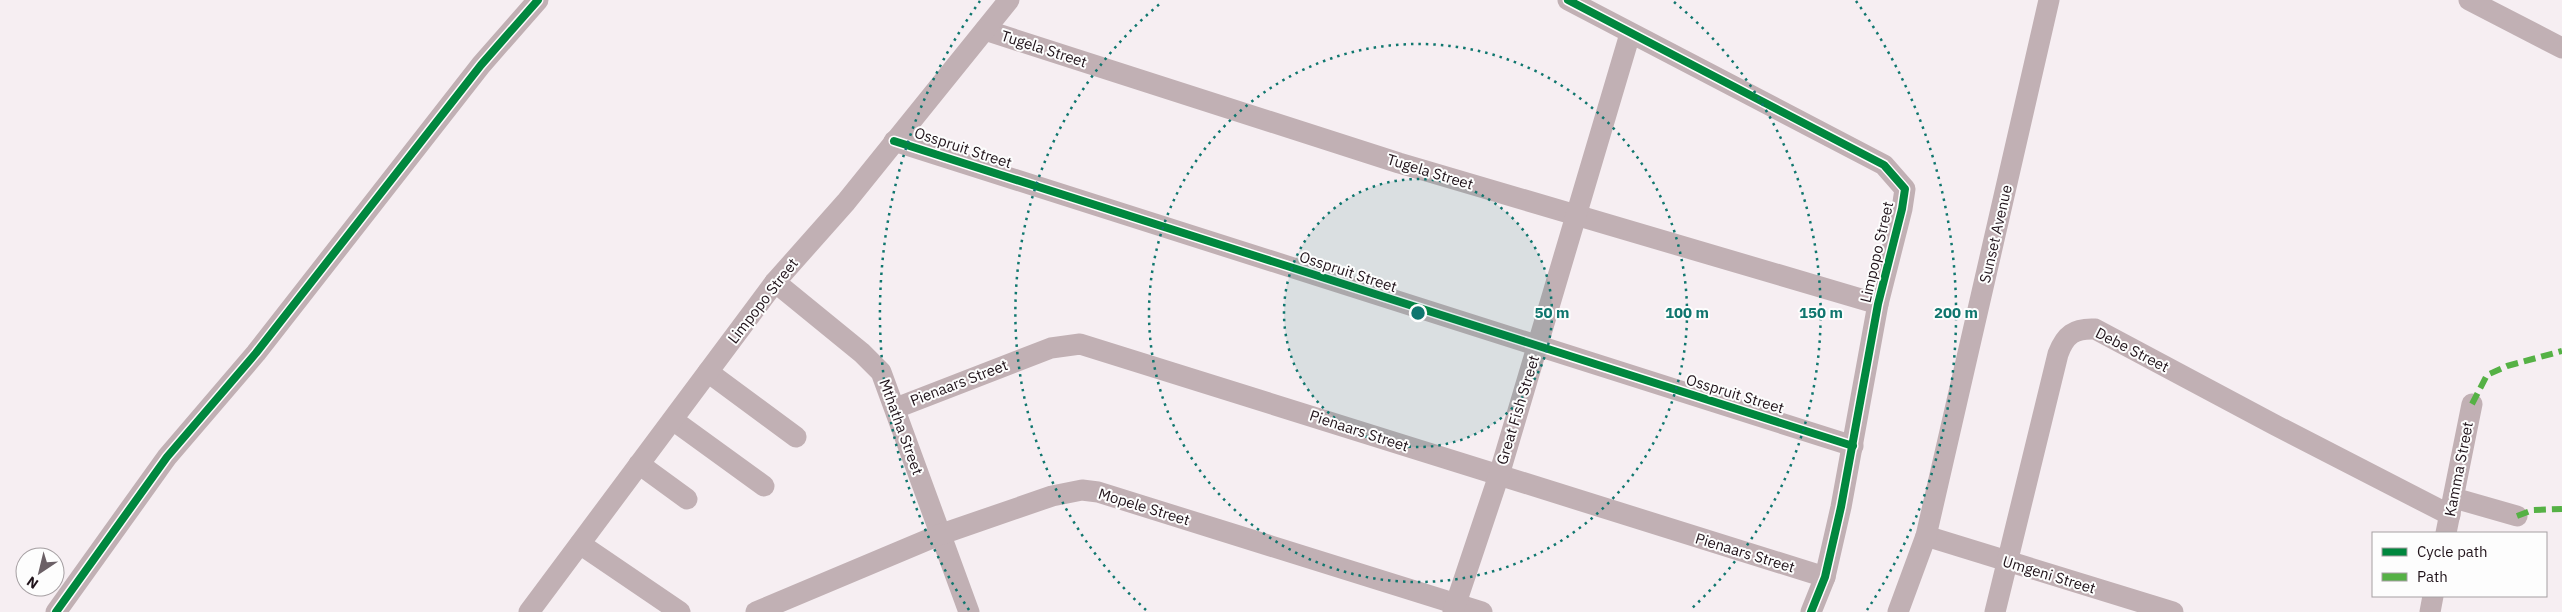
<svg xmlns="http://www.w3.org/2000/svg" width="2562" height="612" viewBox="0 0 2562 612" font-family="'IBM Plex Sans',sans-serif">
	<rect width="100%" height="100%" fill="#f6eef2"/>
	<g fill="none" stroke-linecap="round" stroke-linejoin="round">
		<g stroke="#c1b0b4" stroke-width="21">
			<path d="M 1568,0 L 1884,165 L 1905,189 L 1902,209 L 1878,304 L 1841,507 L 1825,577 L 1811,612"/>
			<path d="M 2469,0 L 2562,48"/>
			<path d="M 985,30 L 1399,163 L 1878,304"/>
			<path d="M 894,141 L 1853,446"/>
			<path d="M 775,282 L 862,353 L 881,372 L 969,612"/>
			<path d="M 708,372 L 796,437"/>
			<path d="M 896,408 L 1051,348 L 1080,344 L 1825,577"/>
			<path d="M 673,420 L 764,486"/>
			<path d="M 639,464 L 687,499"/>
			<path d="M 2454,498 L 2517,516"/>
			<path d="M 2446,533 L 2472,404"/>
			<path d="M 1926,536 L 2173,612"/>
			<path d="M 580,544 L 680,612"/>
			<path d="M 56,612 L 167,457 L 256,353 L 481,65 L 538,0"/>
			<path d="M 529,612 L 775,282 L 846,202 L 1009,0"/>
			<path d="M 756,612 L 939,535 L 1052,496 L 1082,490 L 1098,492 L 1482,612"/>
			<path d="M 1453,612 L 1499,475 L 1630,34"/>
			<path d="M 1898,612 L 1926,536 L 2049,0"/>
			<path d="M 1995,612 L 2058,354 C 2065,335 2074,328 2095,329 L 2275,425 L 2450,515"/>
			<path d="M 2430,612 L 2433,596"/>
		</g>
		<g stroke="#55b145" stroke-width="6" stroke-dasharray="12 6" stroke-linecap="butt">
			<path d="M 2472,404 L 2487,375 L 2507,366 L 2562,351"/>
			<path d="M 2517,516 L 2533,510 L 2562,509"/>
		</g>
		<defs>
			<g id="cycleway">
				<path d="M 1568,0 L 1884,165 L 1905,189 L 1902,209 L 1878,304 L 1841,507 L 1825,577 L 1811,612"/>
				<path d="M 894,141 L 1853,446"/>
				<path d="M 56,612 L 167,457 L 256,353 L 481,65 L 538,0"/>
			</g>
		</defs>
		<use href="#cycleway" stroke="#fdfdfd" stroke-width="11"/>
		<use href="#cycleway" stroke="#00873e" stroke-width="8"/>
	</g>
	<circle cx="1418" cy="313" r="134" fill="#0f766e" fill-opacity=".12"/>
	<g fill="none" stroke="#0f766e" stroke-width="2.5" stroke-dasharray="2.5 5">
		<circle cx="1418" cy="313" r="134"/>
		<circle cx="1418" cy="313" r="269"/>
		<path d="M1146 610A403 403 0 0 1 1162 2M1674 2A403 403 0 0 1 1690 610"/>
		<path d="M969 610A538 538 0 0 1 980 1M1856 1A538 538 0 0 1 1867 610"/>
	</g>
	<g text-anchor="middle" stroke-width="4" stroke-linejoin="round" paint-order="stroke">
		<g font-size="15" fill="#20131a" stroke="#fdfdfd">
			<text transform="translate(1044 49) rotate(18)" y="5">Tugela Street</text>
			<text transform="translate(963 148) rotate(18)" y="5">Osspruit Street</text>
			<text transform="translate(1430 172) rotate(17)" y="5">Tugela Street</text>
			<text transform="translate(1996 234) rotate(-77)" y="5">Sunset Avenue</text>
			<text transform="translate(1877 252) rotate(-77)" y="5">Limpopo Street</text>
			<text transform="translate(1348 272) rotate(18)" y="5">Osspruit Street</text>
			<text transform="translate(763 301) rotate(-52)" y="5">Limpopo Street</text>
			<text transform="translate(2132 350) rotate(27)" y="5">Debe Street</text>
			<text transform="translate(959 383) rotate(-21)" y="5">Pienaars Street</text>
			<text transform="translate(1735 394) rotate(17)" y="5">Osspruit Street</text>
			<text transform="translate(1518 410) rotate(-73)" y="5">Great Fish Street</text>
			<text transform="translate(901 427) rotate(70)" y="5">Mthatha Street</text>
			<text transform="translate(1359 431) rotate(18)" y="5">Pienaars Street</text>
			<text transform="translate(2459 469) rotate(-79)" y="5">Kamma Street</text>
			<text transform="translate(1144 507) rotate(17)" y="5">Mopele Street</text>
			<text transform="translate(1745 553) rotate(17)" y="5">Pienaars Street</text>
			<text transform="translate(2049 575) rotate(17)" y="5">Umgeni Street</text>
		</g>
	</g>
	<circle cx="1418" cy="313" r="8" fill="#0f766e" stroke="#fdfdfd" stroke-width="2.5"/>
	<g font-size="15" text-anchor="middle" font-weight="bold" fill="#0f766e" stroke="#fdfdfd" stroke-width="4" stroke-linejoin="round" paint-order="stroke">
		<text x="1552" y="318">50 m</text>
		<text x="1687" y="318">100 m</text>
		<text x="1821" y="318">150 m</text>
		<text x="1956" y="318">200 m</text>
	</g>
	<rect x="2372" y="532" width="175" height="65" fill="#fdfdfd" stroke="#a59fa2"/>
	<rect x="2382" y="548" width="25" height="8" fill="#00873e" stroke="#a59fa2"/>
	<text x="2417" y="557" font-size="15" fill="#20131a">Cycle path</text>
	<rect x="2382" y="573" width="25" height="8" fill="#55b145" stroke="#a59fa2"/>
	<text x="2417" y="582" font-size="15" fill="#20131a">Path</text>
	<g transform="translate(40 572) rotate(215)"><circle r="24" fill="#fdfdfd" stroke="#a59fa2"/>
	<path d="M0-4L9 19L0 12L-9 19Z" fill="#6b6066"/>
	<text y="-8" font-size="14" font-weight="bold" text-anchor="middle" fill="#20131a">N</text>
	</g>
</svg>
